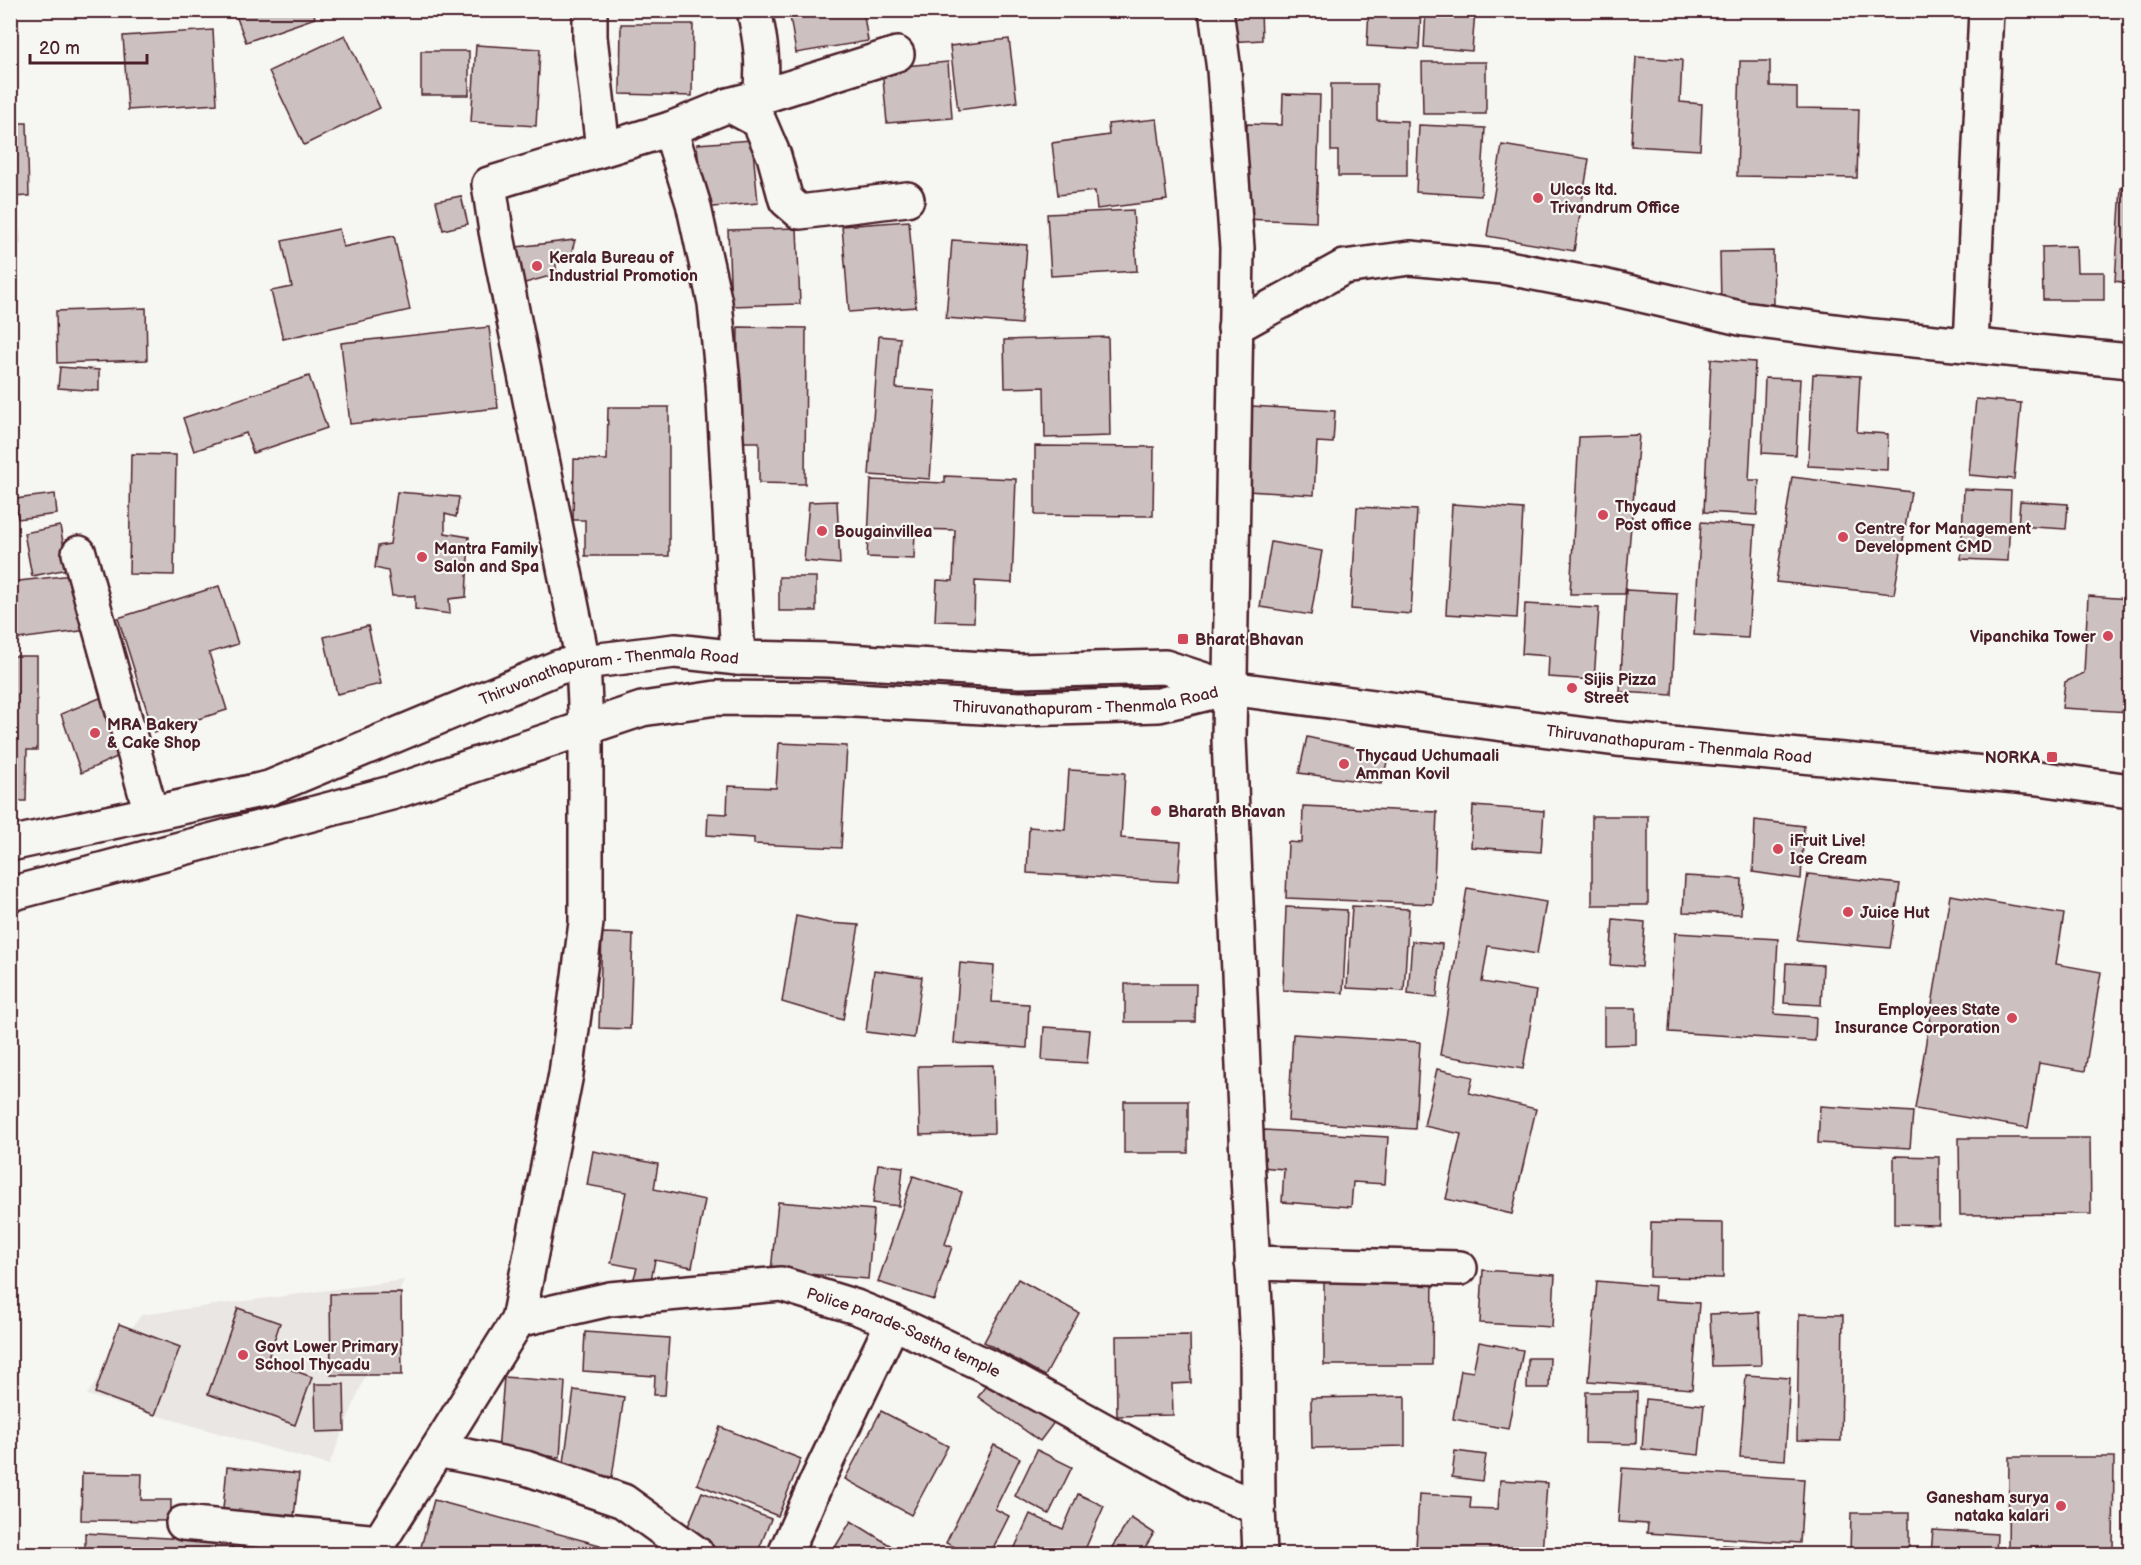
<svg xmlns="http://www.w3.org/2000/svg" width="2141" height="1565" viewBox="0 0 2141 1565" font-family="'Balsamiq Sans',sans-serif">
	<rect width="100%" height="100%" fill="#f6f6f2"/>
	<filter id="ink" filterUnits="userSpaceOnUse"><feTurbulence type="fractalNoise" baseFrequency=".0167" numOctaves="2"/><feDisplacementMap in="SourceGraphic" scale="12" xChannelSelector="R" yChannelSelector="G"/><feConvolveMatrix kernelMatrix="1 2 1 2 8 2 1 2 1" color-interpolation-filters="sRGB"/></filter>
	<g filter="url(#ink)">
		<path fill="#e9e6e3" d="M 404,1280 L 329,1465 L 87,1395 L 141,1315 Z"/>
		<g fill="#ccc1c0" stroke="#4a1f2b" stroke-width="1.5">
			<path d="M 234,10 L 313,10 L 315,18 L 246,42 Z"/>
			<path d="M 789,10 L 863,10 L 868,41 L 796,53 Z"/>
			<path d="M 1227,10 L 1261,10 L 1262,40 L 1228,42 Z"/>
			<path d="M 1369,10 L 1421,10 L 1419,49 L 1367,46 Z"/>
			<path d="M 1426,10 L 1475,10 L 1472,51 L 1424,47 Z"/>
			<path d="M 1836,10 L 1955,10 L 1955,18 L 1836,16 Z"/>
			<path d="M 621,24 L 693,24 L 692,96 L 620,94 Z"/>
			<path d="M 213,30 L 217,104 L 128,110 L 123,36 Z"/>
			<path d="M 345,35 L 380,108 L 304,145 L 269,71 Z"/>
			<path d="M 1009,39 L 1017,102 L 958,110 L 950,46 Z"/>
			<path d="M 476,45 L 540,49 L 536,126 L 471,122 Z"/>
			<rect x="421" y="51" width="48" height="44"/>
			<path d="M 1636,57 L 1682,60 L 1680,102 L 1702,104 L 1700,150 L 1631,146 Z"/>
			<path d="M 1740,61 L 1770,61 L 1770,86 L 1797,87 L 1797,108 L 1859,109 L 1857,178 L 1737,176 Z"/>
			<path d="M 948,62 L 952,118 L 887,123 L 882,68 Z"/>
			<path d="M 1422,62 L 1486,62 L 1486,114 L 1423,114 Z"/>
			<path d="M 1331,84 L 1377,84 L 1377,120 L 1407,121 L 1407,176 L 1338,176 L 1338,151 L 1331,151 Z"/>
			<path d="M 1283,94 L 1320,95 L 1316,222 L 1244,219 L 1247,124 L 1282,125 Z"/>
			<path d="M 1157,119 L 1167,200 L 1097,209 L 1095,191 L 1058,195 L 1052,143 L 1109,135 L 1108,124 Z"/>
			<path d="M 10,123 L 27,123 L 29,196 L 10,197 Z"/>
			<path d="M 1419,125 L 1485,128 L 1481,196 L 1416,192 Z"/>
			<path d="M 752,140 L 758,203 L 702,208 L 697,144 Z"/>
			<path d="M 1502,145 L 1589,159 L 1574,251 L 1487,236 Z"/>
			<path d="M 2121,188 L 2130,188 L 2130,307 L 2126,307 L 2128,283 L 2115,281 Z"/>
			<path d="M 461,196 L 468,224 L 443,230 L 436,201 Z"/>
			<path d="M 10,202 L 17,202 L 19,243 L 10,244 Z"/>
			<path d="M 1133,210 L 1137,271 L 1051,276 L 1047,214 Z"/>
			<path d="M 909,221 L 916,307 L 849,312 L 842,226 Z"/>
			<path d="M 797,228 L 800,304 L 731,306 L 728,230 Z"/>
			<path d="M 339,229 L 343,247 L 394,236 L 410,310 L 283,339 L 271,291 L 292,287 L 282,241 Z"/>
			<path d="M 575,240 L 571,254 L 555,258 L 557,274 L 518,285 L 517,247 Z"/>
			<path d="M 952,240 L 1027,245 L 1021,324 L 946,318 Z"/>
			<path d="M 2076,246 L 2077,272 L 2104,272 L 2104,300 L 2043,300 L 2042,247 Z"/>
			<path d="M 1773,251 L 1774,304 L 1721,304 L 1720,252 Z"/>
			<path d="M 10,268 L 14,268 L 15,315 L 10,315 Z"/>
			<path d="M 146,308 L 147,360 L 57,363 L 56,311 Z"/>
			<path d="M 489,327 L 498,408 L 350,424 L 341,343 Z"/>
			<path d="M 738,327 L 806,328 L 805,484 L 759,483 L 759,442 L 737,442 Z"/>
			<path d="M 879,336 L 900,338 L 896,388 L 936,391 L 930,479 L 869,475 Z"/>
			<path d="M 1108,337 L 1110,436 L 1045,438 L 1044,387 L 1005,388 L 1004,340 Z"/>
			<path d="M 1711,359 L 1755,362 L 1749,480 L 1759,480 L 1757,515 L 1704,512 Z"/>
			<path d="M 60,367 L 99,370 L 99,391 L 58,388 Z"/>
			<path d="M 1813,374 L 1860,376 L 1857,432 L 1888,434 L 1887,470 L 1808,466 Z"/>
			<path d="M 309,376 L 327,428 L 253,453 L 246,433 L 194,451 L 183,418 Z"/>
			<path d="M 1765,378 L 1800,379 L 1796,455 L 1762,453 Z"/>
			<path d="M 1976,399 L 2021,403 L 2014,479 L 1969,475 Z"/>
			<path d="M 1252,406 L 1335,411 L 1333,443 L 1317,442 L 1314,495 L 1247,491 Z"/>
			<path d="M 608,407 L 669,407 L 669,556 L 585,556 L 585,520 L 573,520 L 574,459 L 607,460 Z"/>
			<path d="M 1639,435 L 1625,594 L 1570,594 L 1579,437 Z"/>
			<path d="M 1035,446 L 1154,447 L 1153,516 L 1035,515 Z"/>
			<path d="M 131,454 L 176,455 L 174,575 L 129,574 Z"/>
			<path d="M 945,476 L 1016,479 L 1012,583 L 975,581 L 974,622 L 935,621 L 937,580 L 953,581 L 955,530 L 915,529 L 914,559 L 867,557 L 871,480 L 945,483 Z"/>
			<path d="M 1792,477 L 1911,492 L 1894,594 L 1776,582 Z"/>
			<path d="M 1964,489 L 2011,491 L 2008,561 L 1961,559 Z"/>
			<path d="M 397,492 L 459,497 L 456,517 L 445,514 L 445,533 L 469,537 L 466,597 L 449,599 L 450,614 L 415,609 L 415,596 L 392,596 L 388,571 L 375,568 L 378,546 L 390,544 Z"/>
			<path d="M 55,494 L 57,514 L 18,519 L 15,499 Z"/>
			<path d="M 837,501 L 840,564 L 804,561 L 809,502 Z"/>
			<path d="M 2020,501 L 2068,504 L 2066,529 L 2018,526 Z"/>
			<path d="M 1452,504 L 1523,509 L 1517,618 L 1446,614 Z"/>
			<path d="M 1357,507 L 1417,510 L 1411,614 L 1351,609 Z"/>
			<path d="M 1701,522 L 1755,526 L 1748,638 L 1694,635 Z"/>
			<path d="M 60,526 L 68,569 L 32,576 L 24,533 Z"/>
			<path d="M 1271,542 L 1322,551 L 1311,615 L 1260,607 Z"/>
			<path d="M 81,574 L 88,630 L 10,640 L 10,582 Z"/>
			<rect x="779" y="577" width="37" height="34"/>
			<path d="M 219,586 L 238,644 L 209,653 L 227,710 L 154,733 L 118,618 Z"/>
			<path d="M 1626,590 L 1677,593 L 1672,695 L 1620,692 Z"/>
			<path d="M 2088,596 L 2130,599 L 2130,712 L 2062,708 L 2065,682 L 2084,673 Z"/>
			<path d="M 1525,604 L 1599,608 L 1594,680 L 1548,677 L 1549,656 L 1522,654 Z"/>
			<path d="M 368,626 L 381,684 L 337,694 L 324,637 Z"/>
			<path d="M 10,656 L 37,656 L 37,750 L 27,750 L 26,801 L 10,801 Z"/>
			<path d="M 112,693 L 128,752 L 81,773 L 61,714 Z"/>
			<path d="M 1307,737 L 1389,755 L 1381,784 L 1299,773 Z"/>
			<path d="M 779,743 L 847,746 L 841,848 L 754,844 L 754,838 L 707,835 L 708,813 L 727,814 L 728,786 L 776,788 Z"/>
			<path d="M 1069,770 L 1125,773 L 1121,838 L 1181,842 L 1178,882 L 1027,873 L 1029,827 L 1065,830 Z"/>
			<path d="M 1303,806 L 1437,812 L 1433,904 L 1286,898 L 1288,842 L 1302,843 Z"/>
			<path d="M 1473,806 L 1544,811 L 1541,852 L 1471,847 Z"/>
			<rect x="1592" y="816" width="56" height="89"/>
			<path d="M 1755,820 L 1804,826 L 1801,879 L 1753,872 Z"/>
			<path d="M 1808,874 L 1900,884 L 1890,948 L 1797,940 Z"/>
			<path d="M 1685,876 L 1742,879 L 1741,914 L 1683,912 Z"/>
			<path d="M 1467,888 L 1546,902 L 1537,954 L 1488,946 L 1482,982 L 1536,991 L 1523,1069 L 1440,1055 Z"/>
			<path d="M 1950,895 L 2064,914 L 2056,964 L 2101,972 L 2085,1071 L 2039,1063 L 2028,1128 L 1915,1109 Z"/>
			<path d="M 1352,906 L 1409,909 L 1404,991 L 1347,988 Z"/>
			<path d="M 1286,907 L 1347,910 L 1343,993 L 1283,990 Z"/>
			<path d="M 796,916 L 829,923 L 859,925 L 843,1020 L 782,1002 Z"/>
			<path d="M 1613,919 L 1645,922 L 1642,967 L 1610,965 Z"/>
			<path d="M 602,933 L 633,934 L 630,1029 L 599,1028 Z"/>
			<path d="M 1675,933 L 1778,939 L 1774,1014 L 1816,1017 L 1815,1041 L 1669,1032 Z"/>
			<path d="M 1412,941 L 1442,944 L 1437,997 L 1408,994 Z"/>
			<path d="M 960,963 L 994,966 L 992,1002 L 1029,1004 L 1027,1048 L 954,1043 Z"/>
			<path d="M 1786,963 L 1823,965 L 1821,1005 L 1784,1003 Z"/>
			<path d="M 874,970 L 922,977 L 914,1038 L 866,1032 Z"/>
			<path d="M 1125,984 L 1196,984 L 1195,1022 L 1125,1022 Z"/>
			<path d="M 1604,1008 L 1636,1008 L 1636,1044 L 1604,1045 Z"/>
			<path d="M 1044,1027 L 1090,1030 L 1087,1063 L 1042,1060 Z"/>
			<path d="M 1293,1034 L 1420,1042 L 1415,1129 L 1288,1121 Z"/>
			<path d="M 993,1065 L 994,1133 L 920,1135 L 918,1066 Z"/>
			<path d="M 1437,1069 L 1473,1077 L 1469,1093 L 1536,1109 L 1512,1214 L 1446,1199 L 1461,1134 L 1424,1126 Z"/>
			<rect x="1124" y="1101" width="64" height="52"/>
			<path d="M 1820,1106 L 1913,1112 L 1910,1148 L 1818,1143 Z"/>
			<path d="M 1264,1130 L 1388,1137 L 1385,1184 L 1353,1182 L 1351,1207 L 1282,1202 L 1284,1169 L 1261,1167 Z"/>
			<path d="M 1959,1138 L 2090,1138 L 2091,1214 L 1960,1215 Z"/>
			<path d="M 593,1151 L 658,1164 L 654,1189 L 705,1200 L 692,1267 L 655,1260 L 650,1285 L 633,1281 L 637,1268 L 611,1263 L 626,1192 L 587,1185 Z"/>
			<path d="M 1894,1156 L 1939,1157 L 1939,1225 L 1894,1224 Z"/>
			<path d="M 878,1164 L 903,1167 L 899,1206 L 873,1203 Z"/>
			<path d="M 913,1176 L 962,1192 L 945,1244 L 952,1247 L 934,1300 L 878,1282 Z"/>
			<path d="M 778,1202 L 874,1210 L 868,1279 L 771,1271 Z"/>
			<path d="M 1651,1222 L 1723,1223 L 1723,1278 L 1650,1277 Z"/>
			<path d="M 1483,1270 L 1555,1275 L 1552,1327 L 1480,1323 Z"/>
			<path d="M 1324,1274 L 1433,1275 L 1432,1365 L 1324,1365 Z"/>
			<path d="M 1018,1279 L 1079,1313 L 1045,1376 L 984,1342 Z"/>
			<path d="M 1597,1281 L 1655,1286 L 1654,1300 L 1699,1303 L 1692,1389 L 1589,1381 Z"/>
			<path d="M 401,1293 L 402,1375 L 331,1375 L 330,1294 Z"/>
			<path d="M 238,1308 L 280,1323 L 267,1361 L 312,1377 L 295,1425 L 208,1394 Z"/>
			<path d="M 1759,1312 L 1761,1365 L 1712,1366 L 1710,1314 Z"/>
			<path d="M 1799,1314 L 1843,1315 L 1841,1441 L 1797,1440 Z"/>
			<path d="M 119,1324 L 180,1347 L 155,1415 L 95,1393 Z"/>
			<path d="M 585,1332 L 669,1338 L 665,1395 L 654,1395 L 655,1376 L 583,1371 Z"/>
			<path d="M 1190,1335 L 1191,1383 L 1172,1384 L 1173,1415 L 1117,1416 L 1116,1336 Z"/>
			<path d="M 1479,1342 L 1523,1350 L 1508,1429 L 1453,1419 L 1461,1370 L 1473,1372 Z"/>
			<path d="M 1528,1358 L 1550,1358 L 1549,1388 L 1527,1388 Z"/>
			<path d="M 1746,1375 L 1790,1378 L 1785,1460 L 1740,1457 Z"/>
			<path d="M 992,1376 L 1055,1421 L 1040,1441 L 978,1397 Z"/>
			<path d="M 504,1377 L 565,1382 L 560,1457 L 498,1452 Z"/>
			<path d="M 315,1384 L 344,1384 L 345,1431 L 316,1432 Z"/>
			<path d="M 574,1390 L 624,1397 L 612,1477 L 563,1470 Z"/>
			<path d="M 1586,1392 L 1637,1392 L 1636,1444 L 1585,1443 Z"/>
			<path d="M 1405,1396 L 1405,1446 L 1312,1448 L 1311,1398 Z"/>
			<path d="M 1646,1399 L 1704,1405 L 1699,1455 L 1642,1449 Z"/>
			<path d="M 881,1411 L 948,1446 L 911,1515 L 845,1479 Z"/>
			<path d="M 720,1427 L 801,1459 L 778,1516 L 697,1484 Z"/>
			<path d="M 994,1445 L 1020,1458 L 995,1509 L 1009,1516 L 990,1554 L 970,1554 L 946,1543 Z"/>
			<path d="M 1037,1450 L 1072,1467 L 1049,1514 L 1015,1496 Z"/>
			<path d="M 1455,1451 L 1486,1455 L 1482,1481 L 1452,1477 Z"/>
			<path d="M 2009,1457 L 2114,1457 L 2113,1554 L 2008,1554 Z"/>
			<path d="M 227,1467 L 299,1474 L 294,1516 L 223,1509 Z"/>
			<path d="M 1622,1468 L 1804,1479 L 1800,1543 L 1647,1533 L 1648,1524 L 1618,1522 Z"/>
			<path d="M 82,1473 L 142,1474 L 141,1500 L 171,1500 L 171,1521 L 81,1520 Z"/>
			<path d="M 1500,1480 L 1547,1483 L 1542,1554 L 1416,1548 L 1419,1494 L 1471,1497 L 1470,1508 L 1498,1509 Z"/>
			<path d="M 702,1492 L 771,1519 L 757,1554 L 731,1554 L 684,1536 Z"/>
			<path d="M 1078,1494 L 1104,1506 L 1083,1554 L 1012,1554 L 1030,1514 L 1063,1529 Z"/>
			<path d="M 434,1500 L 600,1545 L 597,1554 L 419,1554 Z"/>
			<path d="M 1851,1513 L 1909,1513 L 1909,1554 L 1850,1554 Z"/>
			<path d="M 1131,1518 L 1154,1533 L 1141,1554 L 1124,1554 L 1112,1547 Z"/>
			<path d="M 851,1521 L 893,1547 L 889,1554 L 831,1554 Z"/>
			<path d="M 1933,1530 L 1997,1534 L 1996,1554 L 1931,1554 Z"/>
			<path d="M 85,1533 L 232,1542 L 232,1554 L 85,1554 Z"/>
			<path d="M 243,1540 L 320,1552 L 319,1554 L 241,1554 Z"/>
			<path d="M 1723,1545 L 1815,1552 L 1815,1554 L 1722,1554 Z"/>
			<path d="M 1656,1548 L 1715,1549 L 1715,1554 L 1656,1554 Z"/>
			<path d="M 1564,1551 L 1619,1554 L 1564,1554 Z"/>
		</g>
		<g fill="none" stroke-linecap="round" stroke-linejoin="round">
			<defs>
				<g id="minor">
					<path d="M 590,10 L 590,37 L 603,149"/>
					<path d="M 1216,10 L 1224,70 L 1237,248 L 1229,739 L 1247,1159 L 1257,1340 L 1258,1508 L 1260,1554"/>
					<path d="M 760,97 L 897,54"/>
					<path d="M 729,105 L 759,121 L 774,156 L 786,200 L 800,212 L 907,199"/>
					<path d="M 670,129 L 693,203 L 715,303 L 723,383 L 738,658"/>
					<path d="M 1235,327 L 1344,267 L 1410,258 L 1503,267 L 1607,287 L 1744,319 L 1873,336 L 2130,361"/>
					<path d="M 1971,345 L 1986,10"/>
					<path d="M 79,553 L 151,813"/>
					<path d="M 1252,1263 L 1460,1268"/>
					<path id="s1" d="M 518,1320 L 610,1299 L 781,1284 L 856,1307 L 893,1322 L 993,1369 L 1203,1485 L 1258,1508"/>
					<path d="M 437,1450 L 526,1468 L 623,1501 L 697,1554"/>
					<path d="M 183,1523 L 379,1542"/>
					<path d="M 372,1554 L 518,1320 L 566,1074 L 586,923 L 586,726 L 583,662 L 496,231 L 489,184 L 670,129 L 729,105 L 760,97 C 764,65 761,42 754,10"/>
					<path d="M 785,1554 L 817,1481 L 893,1322"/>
				</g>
				<g id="major">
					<path id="s2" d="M 10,844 L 269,788 L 559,667 L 583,662 L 675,651 L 738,658 L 829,660 L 1020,671 L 1165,667 L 1229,688 L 1617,739 L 2039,778 L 2130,791"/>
					<path id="s3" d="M 10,894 L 391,793 L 642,709 L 716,698 L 836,699 L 1020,709 L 1159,705 L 1229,688"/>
				</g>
			</defs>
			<use href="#minor" stroke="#4a1f2b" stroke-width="38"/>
			<use href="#major" stroke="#4a1f2b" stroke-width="38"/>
			<use href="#minor" stroke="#f6f6f2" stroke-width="33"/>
			<use href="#major" stroke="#f6f6f2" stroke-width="33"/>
		</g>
	</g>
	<g fill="#d1495b" stroke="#f6f6f2" stroke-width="2">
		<circle cx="1538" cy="198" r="6"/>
		<circle cx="537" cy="266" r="6"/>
		<circle cx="1603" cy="515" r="6"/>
		<circle cx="822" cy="531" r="6"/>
		<circle cx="1843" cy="537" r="6"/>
		<circle cx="422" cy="557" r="6"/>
		<circle cx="2108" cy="636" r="6"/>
		<rect x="1177" y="633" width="12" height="12" rx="3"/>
		<circle cx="1572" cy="688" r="6"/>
		<circle cx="95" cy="733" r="6"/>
		<rect x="2046" y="751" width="12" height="12" rx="3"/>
		<circle cx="1344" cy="764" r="6"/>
		<circle cx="1156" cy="811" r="6"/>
		<circle cx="1778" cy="849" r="6"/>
		<circle cx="1848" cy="912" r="6"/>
		<circle cx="2012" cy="1018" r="6"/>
		<circle cx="243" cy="1355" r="6"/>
		<circle cx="2061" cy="1506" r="6"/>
	</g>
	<g text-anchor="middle" stroke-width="4.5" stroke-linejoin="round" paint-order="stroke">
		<g font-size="16" font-weight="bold" fill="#4a1f2b" stroke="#f6f6f2" text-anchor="start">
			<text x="1550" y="195">Ulccs ltd.<tspan x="1550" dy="18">Trivandrum Office</tspan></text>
			<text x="549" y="263">Kerala Bureau of<tspan x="549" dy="18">Industrial Promotion</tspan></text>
			<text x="1615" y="512">Thycaud<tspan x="1615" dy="18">Post office</tspan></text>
			<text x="1855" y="534">Centre for Management<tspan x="1855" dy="18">Development CMD</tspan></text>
			<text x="834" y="537">Bougainvillea</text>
			<text x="434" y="554">Mantra Family<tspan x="434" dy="18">Salon and Spa</tspan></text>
			<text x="2096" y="642" text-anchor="end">Vipanchika Tower</text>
			<text x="1195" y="645">Bharat Bhavan</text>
			<text x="1584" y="685">Sijis Pizza<tspan x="1584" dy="18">Street</tspan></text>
			<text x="107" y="730">MRA Bakery<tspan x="107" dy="18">&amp; Cake Shop</tspan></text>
			<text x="1356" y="761">Thycaud Uchumaali<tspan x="1356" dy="18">Amman Kovil</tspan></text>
			<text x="2040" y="763" text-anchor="end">NORKA</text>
			<text x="1168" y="817">Bharath Bhavan</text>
			<text x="1790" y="846">iFruit Live!<tspan x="1790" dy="18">Ice Cream</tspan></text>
			<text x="1860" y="918">Juice Hut</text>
			<text x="2000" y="1015" text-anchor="end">Employees State<tspan x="2000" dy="18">Insurance Corporation</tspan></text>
			<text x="255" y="1352">Govt Lower Primary<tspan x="255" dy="18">School Thycadu</tspan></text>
			<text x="2049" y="1503" text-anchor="end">Ganesham surya<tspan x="2049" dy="18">nataka kalari</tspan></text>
		</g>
		<g font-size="16" fill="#4a1f2b" stroke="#f6f6f2">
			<text dy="6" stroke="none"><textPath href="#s2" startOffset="627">Thiruvanathapuram - Thenmala Road</textPath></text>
			<text dy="6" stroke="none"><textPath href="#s3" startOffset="1104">Thiruvanathapuram - Thenmala Road</textPath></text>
			<text dy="6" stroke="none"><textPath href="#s2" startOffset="1708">Thiruvanathapuram - Thenmala Road</textPath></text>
			<text dy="6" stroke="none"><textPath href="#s1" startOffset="398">Police parade-Sastha temple</textPath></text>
		</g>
	</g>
	<rect width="2141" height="1565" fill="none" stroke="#f6f6f2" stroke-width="36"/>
	<rect x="18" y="18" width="2105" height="1529" fill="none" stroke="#4a1f2b" stroke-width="2" filter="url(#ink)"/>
	<path d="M30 54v9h117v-9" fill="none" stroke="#4a1f2b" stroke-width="3"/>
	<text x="39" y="54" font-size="18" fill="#4a1f2b" stroke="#f6f6f2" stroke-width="4.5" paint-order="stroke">20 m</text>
</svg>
